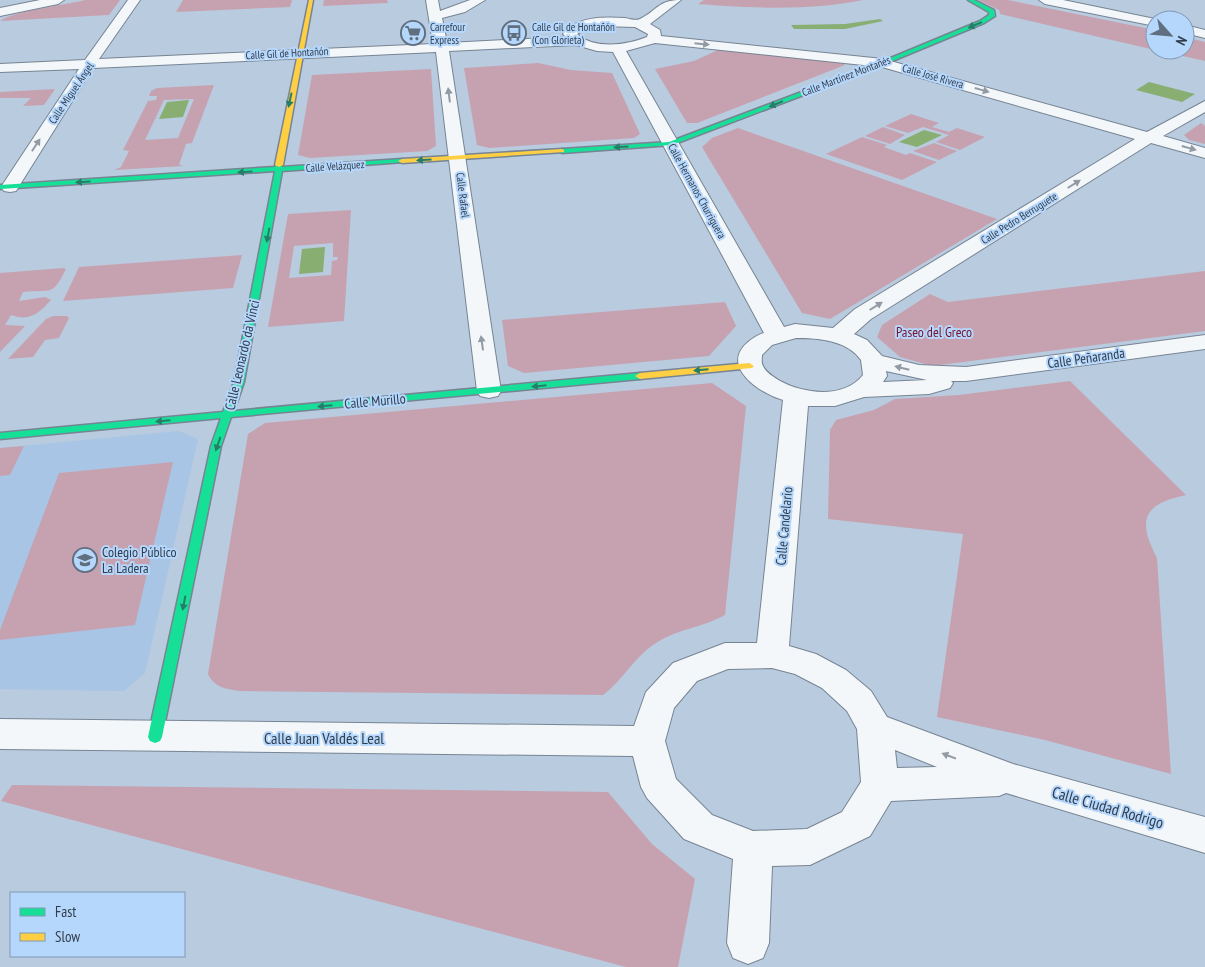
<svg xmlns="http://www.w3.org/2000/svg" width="1205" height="967" viewBox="0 0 1205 967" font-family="'PT Sans Narrow',sans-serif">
	<rect width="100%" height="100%" fill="#b9cbdf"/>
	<path fill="#a8c5e5" d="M 179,431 L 198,439 L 145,673 L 124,691 L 0,689 L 0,448 Z"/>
	<g fill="#c6a2b1" fill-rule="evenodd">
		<path d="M 85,0 L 120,0 L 109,15 L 0,21 C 13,11 65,5 85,0 Z"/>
		<path d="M 183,0 L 292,0 L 290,7 L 176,12 Z"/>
		<path d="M 324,0 L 387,0 L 388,3 L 323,6 Z"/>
		<path d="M 704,0 L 863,0 C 808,11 754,8 698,4 Z"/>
		<path d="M 978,0 L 1008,0 L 1155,30 L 1155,50 L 1000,14 L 999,10 Z"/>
		<path d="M 1185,37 L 1205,42 L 1205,61 L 1156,50 L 1185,50 Z"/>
		<path d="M 718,50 L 842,62 L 845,65 L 697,123 L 687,123 L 655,69 L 694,61 Z"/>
		<path d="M 538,63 L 571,70 L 612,73 L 640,134 L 634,138 L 489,148 L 477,145 L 464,68 Z"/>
		<path d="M 431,69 L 436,146 L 427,151 L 310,158 L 298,155 L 312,75 Z"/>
		<path d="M 214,85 L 192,143 L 186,144 L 179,165 L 184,166 L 114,170 L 121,167 L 129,151 L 123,150 L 148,101 L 156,100 L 157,96 L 149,96 L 151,91 L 157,88 ZM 194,99 L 178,138 L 145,140 L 164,100 Z"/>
		<path d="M 55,89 L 44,105 L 23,106 L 31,98 L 0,98 L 0,92 Z"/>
		<path d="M 911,114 L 939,123 L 932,127 L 949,132 L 957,128 L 985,137 L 960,150 L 936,142 L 949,135 L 923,127 L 908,133 L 885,126 Z"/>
		<path d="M 1201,123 L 1205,126 L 1205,144 L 1189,140 L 1184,135 Z"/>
		<path d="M 883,127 L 905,135 L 890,144 L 865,136 Z"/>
		<path d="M 738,128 L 997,219 L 830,319 L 802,313 L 702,147 L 712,138 Z"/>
		<path d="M 862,137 L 887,145 L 884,147 L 906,155 L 910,153 L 937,162 L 902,180 L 826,154 Z"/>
		<path d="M 934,143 L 957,151 L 939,160 L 913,151 Z"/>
		<path d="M 351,210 L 344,321 L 268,327 L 288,214 ZM 333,243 L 333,257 L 338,257 L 337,260 L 332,261 L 331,275 L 289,278 L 294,246 Z"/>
		<path d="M 242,255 L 233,288 L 63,301 L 79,267 Z"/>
		<path d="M 63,268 L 66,269 C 52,297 52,289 23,292 L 19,301 L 45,297 L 51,300 C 39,313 30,322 11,315 L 5,325 L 25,326 L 0,352 L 0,273 Z"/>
		<path d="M 1205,271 L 1205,331 L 932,366 L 900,357 L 877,337 L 882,325 L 930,294 L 948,302 Z"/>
		<path d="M 725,302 L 736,326 L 709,356 L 524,373 L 508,366 L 502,320 Z"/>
		<path d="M 53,316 L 67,316 L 69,318 L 59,338 L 45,340 L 33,357 L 8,359 L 46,319 Z"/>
		<path d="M 1070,381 L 1186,495 C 1143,504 1137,520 1157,558 L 1171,774 L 1045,740 L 937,717 L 963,534 L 828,519 L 830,430 L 836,420 L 874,410 L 895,399 L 959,395 Z"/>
		<path d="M 712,383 L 746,406 L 725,615 C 702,628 675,629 653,645 C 633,659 622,681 603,695 L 240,691 C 225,689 214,687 208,674 L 248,434 L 265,423 Z"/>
		<path d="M 24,446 L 10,475 L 0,476 L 0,448 Z"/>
		<path d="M 173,462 L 135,625 L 0,640 L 0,630 L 59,473 Z"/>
		<path d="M 12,785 L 608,792 L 652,844 L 695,879 L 678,967 L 626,967 L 1,801 Z"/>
	</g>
	<g fill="#88ae72">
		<path d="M 880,19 L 883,21 L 845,29 L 794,29 L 791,25 L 845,24 Z"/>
		<path d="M 1149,82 L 1195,94 L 1182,102 L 1136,90 Z"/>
		<path d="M 189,100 L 183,117 L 159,119 L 167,102 Z"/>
		<path d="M 924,130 L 942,135 L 917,147 L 899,142 Z"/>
		<path d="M 325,247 L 323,272 L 299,274 L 302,249 Z"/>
	</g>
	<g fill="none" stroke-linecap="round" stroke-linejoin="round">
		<defs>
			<g id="street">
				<path d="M 40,0 L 64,0 L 58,4 L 0,16 L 0,8 Z"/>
				<path d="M 128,0 L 140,0 L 99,59 L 433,44 L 426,0 L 438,0 L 440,11 L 470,0 L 485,0 L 465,12 L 442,18 L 447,43 L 566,37 L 563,34 C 576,16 605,17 625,18 C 630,19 636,21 640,19 C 658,10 658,0 681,0 L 650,24 L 660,30 L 661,36 L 883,59 L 1147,132 L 1205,101 L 1205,112 L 1163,136 L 1205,148 L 1205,158 L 1151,143 L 871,319 L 854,334 L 867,340 L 882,356 L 919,365 L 966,367 L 1205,335 L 1205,349 L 966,381 L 951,381 L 953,383 L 950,388 L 929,394 L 864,397 L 835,406 L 808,406 L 789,646 L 816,654 L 846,670 L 871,691 L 887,717 L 1013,764 L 1205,817 L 1205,853 L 1006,793 L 999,796 L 891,801 L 870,836 L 810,865 L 772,866 L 769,943 L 763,958 L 748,964 L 733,958 L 727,943 L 733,859 L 684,839 L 647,798 L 641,787 L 633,756 L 0,749 L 0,719 L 634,726 L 646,692 L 673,663 L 725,643 L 757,643 L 783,400 C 761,394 720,367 747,343 C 753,338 757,335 764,333 L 613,52 L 597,51 L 576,45 L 449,51 L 501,391 L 498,396 L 489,398 L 480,396 L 477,391 L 436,52 L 93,68 L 16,191 L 10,192 L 4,191 L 1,187 L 79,69 L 0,72 L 0,64 L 85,60 ZM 602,26 L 635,27 L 648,34 L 647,37 C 627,45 595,50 577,34 L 588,28 ZM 655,43 L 882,67 L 1135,139 L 855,309 L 833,328 L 795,324 L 784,327 L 626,51 ZM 796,338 C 818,338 847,340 861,360 L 863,375 C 844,399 804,394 780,381 C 774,377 766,373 763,366 C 761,363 762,358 762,355 L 772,345 ZM 886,371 L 927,380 L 883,382 L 887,376 ZM 772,668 L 795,674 L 822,688 L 847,711 L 857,729 L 861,782 L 842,812 L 807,829 L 753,831 L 712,815 L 676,779 L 665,741 L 674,708 L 697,681 L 728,669 ZM 895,750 L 937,767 L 897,768 Z"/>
				<path d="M 1039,0 L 1063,0 L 1160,20 L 1155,20 L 1155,26 L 1045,4 Z"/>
				<path d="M 1185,25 L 1205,30 L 1205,38 L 1185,33 Z"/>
			</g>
			<g id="fast">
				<path d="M 968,0 L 974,0 L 994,10 L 995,16 L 984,23 L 885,64 L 672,145 L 562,153 L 559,151 L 562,149 L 669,142 L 881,62 L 980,21 L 989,15 L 989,12 Z"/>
				<path d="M 402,159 L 406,161 L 404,162 L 282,171 L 244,382 L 234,411 L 640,373 L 645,376 L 640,379 L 231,417 L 221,446 L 162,737 L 160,741 L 155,743 L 150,741 L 148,737 L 211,446 L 221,418 L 0,439 L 0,433 L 223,412 L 234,382 L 275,171 L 0,189 L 0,185 L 275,167 L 276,163 L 282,163 L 282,167 Z"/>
			</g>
			<g id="slow">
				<path d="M 309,0 L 313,0 L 283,165 L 279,167 L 275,165 Z"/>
				<path d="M 562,149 L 564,150 L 564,152 L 402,163 L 398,161 L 402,159 Z"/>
				<path d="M 749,363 L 754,366 L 752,368 L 640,379 L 635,376 L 640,373 Z"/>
			</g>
		</defs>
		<use href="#street" stroke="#768493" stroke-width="2"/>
		<use href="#fast" stroke="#768493" stroke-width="3"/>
		<use href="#slow" stroke="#768493" stroke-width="3"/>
		<use href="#street" fill="#f4f7fa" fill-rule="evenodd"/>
		<use href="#fast" fill="#16e098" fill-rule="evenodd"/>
		<use href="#slow" fill="#ffcf43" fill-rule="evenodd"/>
	</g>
	<defs><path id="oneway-solid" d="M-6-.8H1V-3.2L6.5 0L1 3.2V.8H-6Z" transform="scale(1.25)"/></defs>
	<g fill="#267e6a">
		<use href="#oneway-solid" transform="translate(975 25) rotate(157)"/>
		<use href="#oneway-solid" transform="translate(290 100) rotate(102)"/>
		<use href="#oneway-solid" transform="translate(776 104) rotate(158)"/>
		<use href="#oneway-solid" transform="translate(621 147) rotate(176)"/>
		<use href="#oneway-solid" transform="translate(424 160) rotate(176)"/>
		<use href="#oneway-solid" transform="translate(245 172) rotate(176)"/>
		<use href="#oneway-solid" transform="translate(83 182) rotate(176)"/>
		<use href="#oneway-solid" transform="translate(268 235) rotate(101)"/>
		<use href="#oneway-solid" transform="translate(701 370) rotate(175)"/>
		<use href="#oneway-solid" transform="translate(539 386) rotate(174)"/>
		<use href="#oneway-solid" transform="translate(325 406) rotate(175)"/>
		<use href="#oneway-solid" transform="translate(163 421) rotate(175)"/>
		<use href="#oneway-solid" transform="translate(218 444) rotate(109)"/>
		<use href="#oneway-solid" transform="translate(184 603) rotate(101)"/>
	</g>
	<g fill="#929aa3">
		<use href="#oneway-solid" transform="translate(702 44) rotate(6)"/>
		<use href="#oneway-solid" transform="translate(982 90) rotate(16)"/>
		<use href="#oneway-solid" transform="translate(449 95) rotate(-97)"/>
		<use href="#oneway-solid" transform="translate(36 145) rotate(-57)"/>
		<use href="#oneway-solid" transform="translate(1189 148) rotate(16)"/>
		<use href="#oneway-solid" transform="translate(1074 184) rotate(-32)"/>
		<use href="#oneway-solid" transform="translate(876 306) rotate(-32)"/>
		<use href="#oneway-solid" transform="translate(482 343) rotate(-98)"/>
		<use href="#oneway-solid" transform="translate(902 368) rotate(-166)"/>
		<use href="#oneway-solid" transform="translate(949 756) rotate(-159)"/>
	</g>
	<defs>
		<symbol id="supermarket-ring" viewBox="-11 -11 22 22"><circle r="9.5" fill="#b6d7fc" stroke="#606f7f" stroke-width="1.5"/><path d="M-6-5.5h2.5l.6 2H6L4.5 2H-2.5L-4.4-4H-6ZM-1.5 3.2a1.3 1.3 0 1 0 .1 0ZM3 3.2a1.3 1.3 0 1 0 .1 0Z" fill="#606f7f"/></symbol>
		<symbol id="bus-ring" viewBox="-11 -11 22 22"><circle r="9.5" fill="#b6d7fc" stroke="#606f7f" stroke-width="1.5"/><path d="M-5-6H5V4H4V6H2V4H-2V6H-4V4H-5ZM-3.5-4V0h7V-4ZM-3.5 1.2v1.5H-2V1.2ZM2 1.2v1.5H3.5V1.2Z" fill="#606f7f"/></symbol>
		<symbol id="school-ring" viewBox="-11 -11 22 22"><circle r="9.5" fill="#b6d7fc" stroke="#606f7f" stroke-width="1.5"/><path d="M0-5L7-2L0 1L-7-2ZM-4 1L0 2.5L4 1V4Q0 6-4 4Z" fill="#606f7f"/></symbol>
	</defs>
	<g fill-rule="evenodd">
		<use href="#supermarket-ring" x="399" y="19" width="28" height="28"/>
		<use href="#bus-ring" x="500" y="19" width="28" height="28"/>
		<use href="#school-ring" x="71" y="546" width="28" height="28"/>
	</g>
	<g text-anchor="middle" stroke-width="4" stroke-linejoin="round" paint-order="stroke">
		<g font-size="11" fill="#303d4c" stroke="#b6d7fc" text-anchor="start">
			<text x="430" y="31">Carrefour<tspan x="430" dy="13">Express</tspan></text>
			<text x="532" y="31">Calle Gil de Hontañón<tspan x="532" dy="13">(Con Glorieta)</tspan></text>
		</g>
		<g font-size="11" fill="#303d4c" stroke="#b6d7fc">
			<text transform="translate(287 53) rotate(-3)" y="4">Calle Gil de Hontañón</text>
			<text transform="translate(846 76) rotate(-21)" y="4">Calle Martínez Montañés</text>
			<text transform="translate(933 76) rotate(16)" y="4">Calle José Rivera</text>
			<text transform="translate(71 93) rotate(-56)" y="4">Calle Miguel Ángel</text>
			<text transform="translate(335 166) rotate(-4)" y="4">Calle Velázquez</text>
			<text transform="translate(697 191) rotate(61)" y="4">Calle Hermanos Churriguera</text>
			<text transform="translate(463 195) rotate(83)" y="4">Calle Rafael</text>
			<text transform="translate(1019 218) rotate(-32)" y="4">Calle Pedro Berruguete</text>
		</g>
		<g font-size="14" fill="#76122e" stroke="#b6d7fc">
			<text x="934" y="337">Paseo del Greco</text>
		</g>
		<g font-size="14" fill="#303d4c" stroke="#b6d7fc">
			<text transform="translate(242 355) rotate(-77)" y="5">Calle Leonardo da Vinci</text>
			<text transform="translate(1086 358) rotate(-8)" y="5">Calle Peñaranda</text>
			<text transform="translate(375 401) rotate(-5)" y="5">Calle Murillo</text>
			<text transform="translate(784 526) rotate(-85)" y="5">Calle Candelario</text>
		</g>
		<g font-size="14" fill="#303d4c" stroke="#b6d7fc" text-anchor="start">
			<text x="102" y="557">Colegio Público<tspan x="102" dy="16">La Ladera</tspan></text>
		</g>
		<g font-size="16" fill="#303d4c" stroke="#b6d7fc">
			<text x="324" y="744">Calle Juan Valdés Leal</text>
			<text transform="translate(1108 807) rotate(16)" y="6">Calle Ciudad Rodrigo</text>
		</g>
	</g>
	<rect x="10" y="892" width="175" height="65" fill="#b6d7fc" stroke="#8099b6"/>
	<rect x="20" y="908" width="25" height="8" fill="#16e098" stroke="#8099b6"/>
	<text x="55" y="917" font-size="15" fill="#303d4c">Fast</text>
	<rect x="20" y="933" width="25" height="8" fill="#ffcf43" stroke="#8099b6"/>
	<text x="55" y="942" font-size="15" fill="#303d4c">Slow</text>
	<g transform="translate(1170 35) rotate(117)"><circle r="24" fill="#b6d7fc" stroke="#8099b6"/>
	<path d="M0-4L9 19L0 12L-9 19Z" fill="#606f7f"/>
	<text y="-8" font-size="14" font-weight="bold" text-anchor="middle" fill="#303d4c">N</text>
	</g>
</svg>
